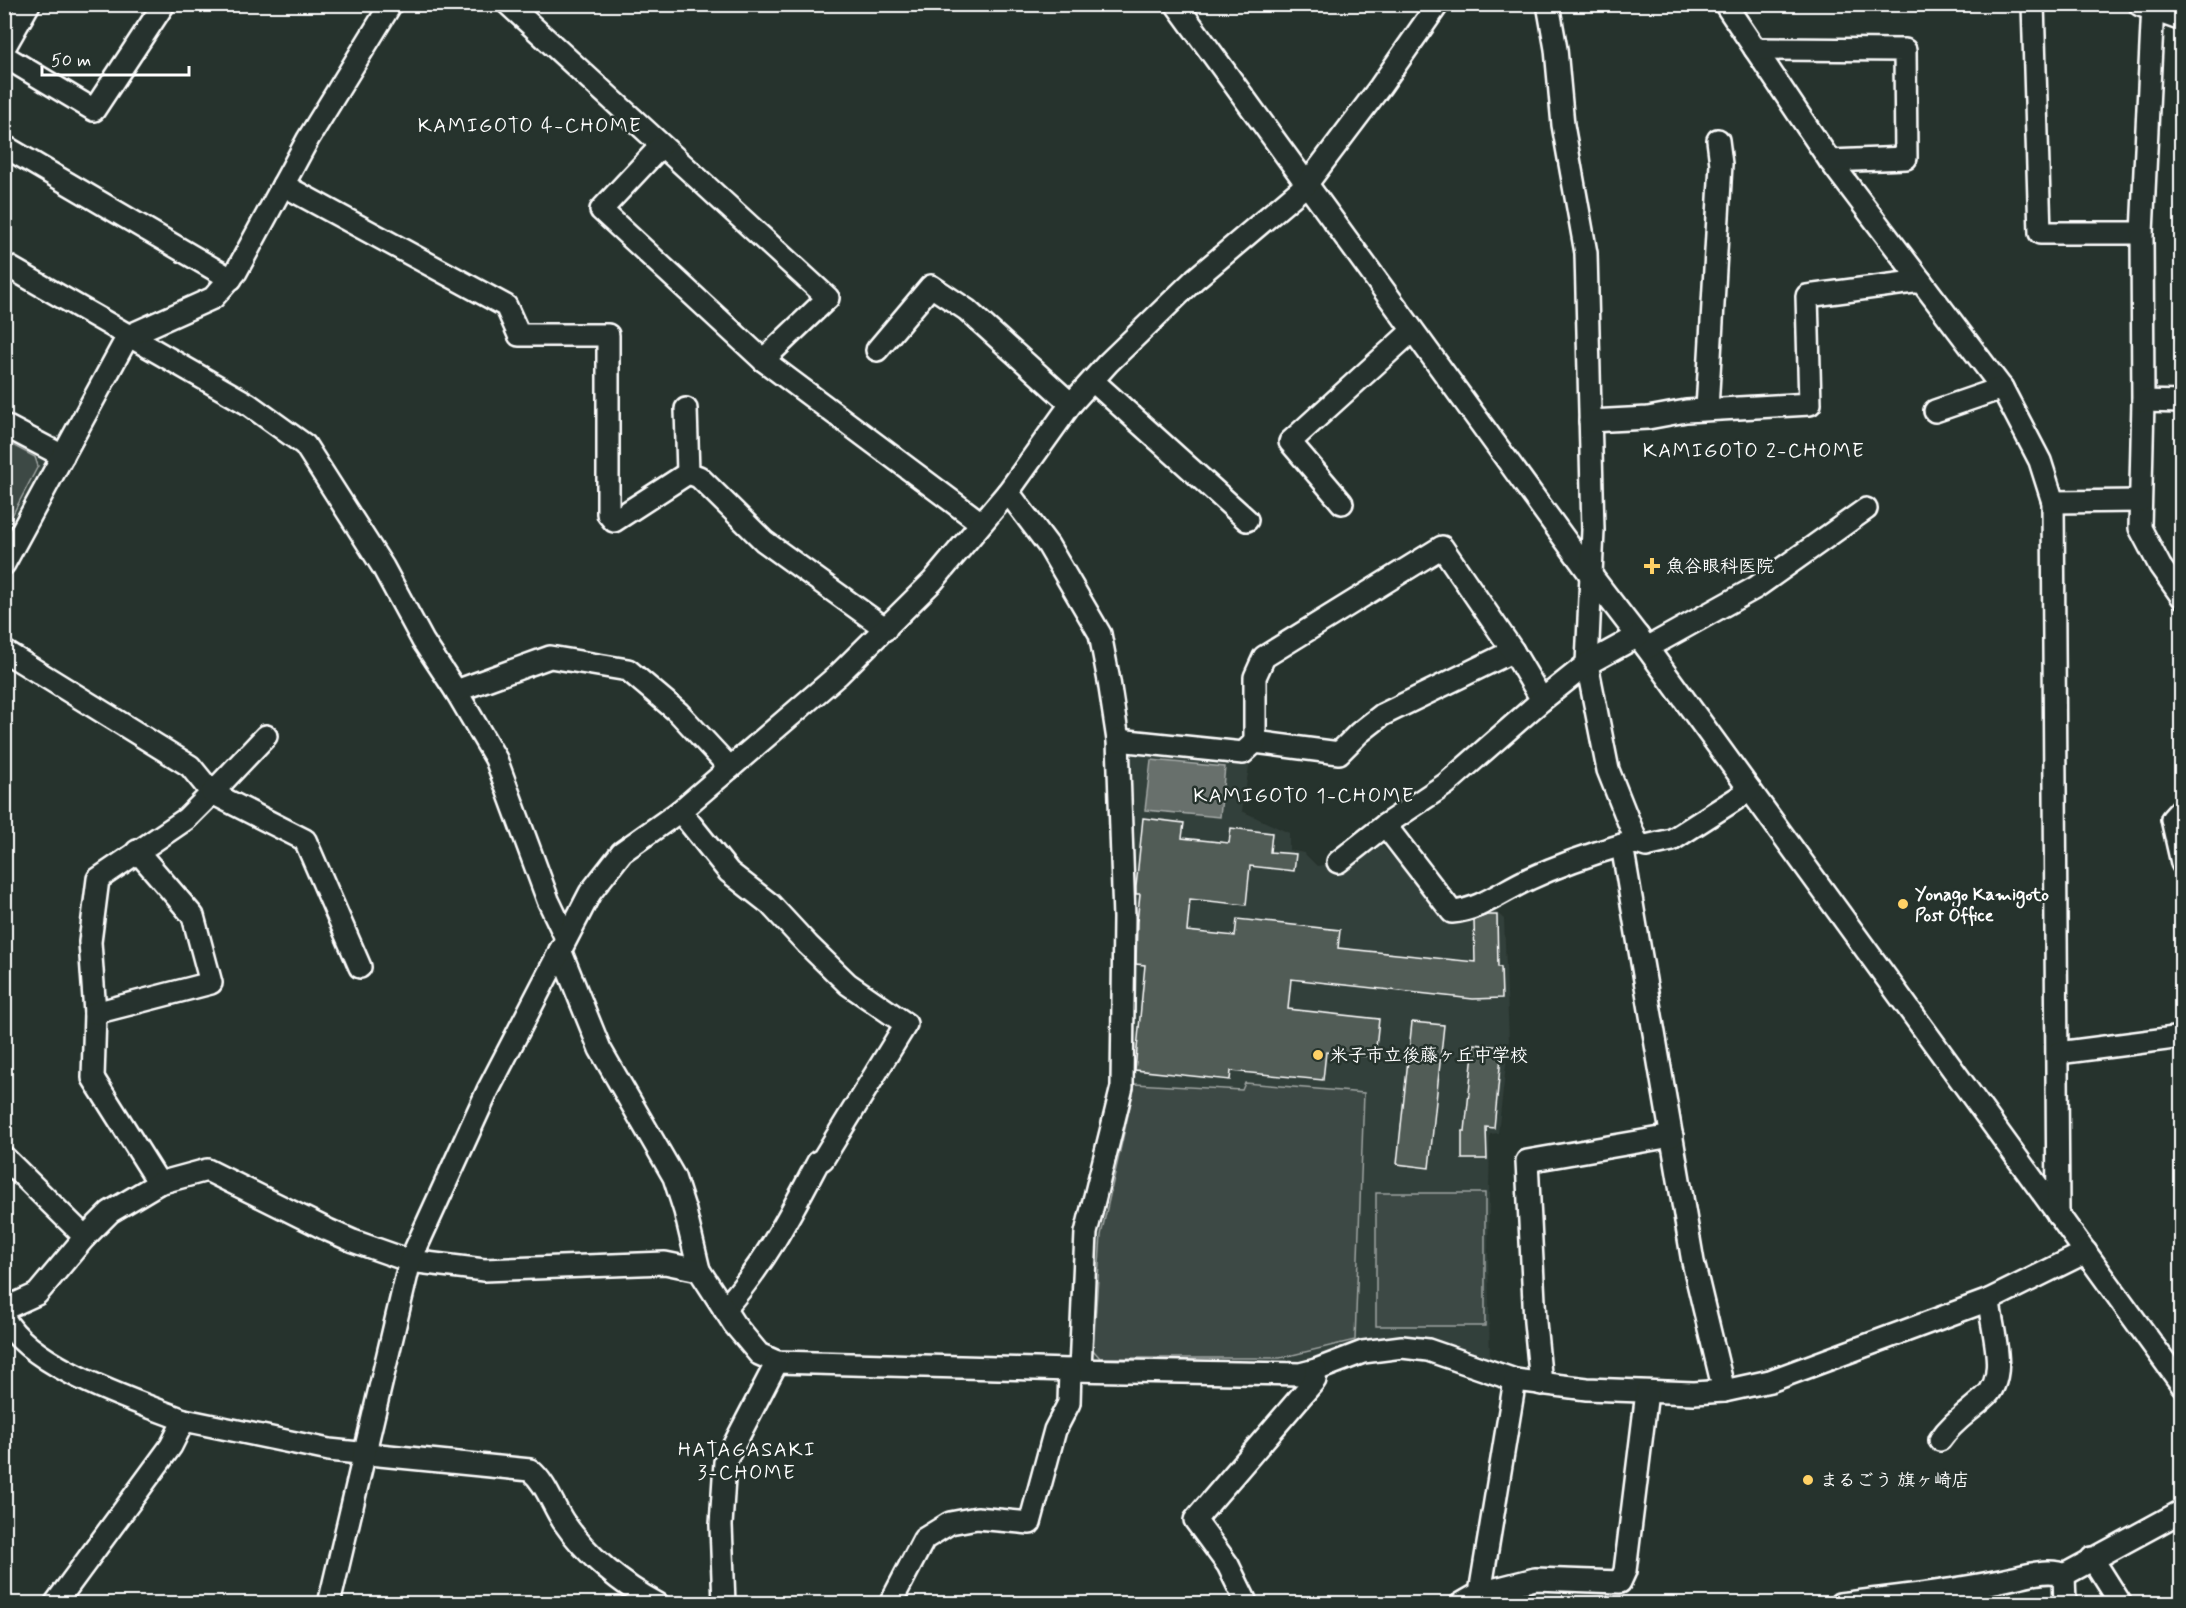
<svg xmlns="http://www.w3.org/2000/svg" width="2186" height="1608" viewBox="0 0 2186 1608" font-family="Mynerve,'Klee One',sans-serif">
	<rect width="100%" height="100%" fill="#26332d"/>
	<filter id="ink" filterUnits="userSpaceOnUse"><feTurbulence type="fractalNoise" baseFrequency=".0167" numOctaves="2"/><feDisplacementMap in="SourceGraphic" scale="12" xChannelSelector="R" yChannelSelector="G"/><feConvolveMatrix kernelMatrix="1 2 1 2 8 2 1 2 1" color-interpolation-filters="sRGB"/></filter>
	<g filter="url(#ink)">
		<g fill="#333f3a">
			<path d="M 5,433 L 46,455 L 47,464 L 5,544 Z"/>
			<path d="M 1125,747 L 1250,761 L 1242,811 L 1289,833 L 1289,850 L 1304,853 L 1317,866 L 1323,865 L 1368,831 L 1448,916 L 1489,906 L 1504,919 L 1509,1040 L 1498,1133 L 1490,1134 L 1488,1253 L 1490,1363 L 1417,1339 L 1290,1365 L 1097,1364 L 1086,1355 L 1094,1233 L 1126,1100 Z"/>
		</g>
		<g fill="#3e4944" stroke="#9ea4a2" stroke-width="1.5">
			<path d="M 5,441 L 35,457 L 38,466 L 5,529 Z"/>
			<path d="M 1245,1083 L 1364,1093 L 1355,1340 L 1280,1358 L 1100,1358 L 1093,1350 L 1101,1235 L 1135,1084 L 1242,1090 Z"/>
			<rect x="1376" y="1193" width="109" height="133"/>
		</g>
		<path fill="#67706c" stroke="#a4a9a7" stroke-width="1.5" d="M 1151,760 L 1225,767 L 1220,817 L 1145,810 Z"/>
		<g fill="#515c57" stroke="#fff" stroke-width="1.5">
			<path d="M 1143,818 L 1184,823 L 1182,838 L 1229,843 L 1231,828 L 1272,833 L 1270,852 L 1296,854 L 1294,871 L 1250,866 L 1246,905 L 1190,899 L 1187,931 L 1235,936 L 1237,919 L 1340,930 L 1338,948 L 1475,962 L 1474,920 L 1487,915 L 1497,915 L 1498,967 L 1501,967 L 1502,998 L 1473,999 L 1291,979 L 1288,1009 L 1379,1019 L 1375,1057 L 1326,1052 L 1323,1080 L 1231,1071 L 1230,1080 L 1135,1070 L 1145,965 L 1136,964 L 1137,922 L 1140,894 L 1136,894 L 1136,887 Z"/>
			<path d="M 1412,1022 L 1444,1025 L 1429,1168 L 1397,1164 Z"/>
			<path d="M 1474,1044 L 1502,1047 L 1494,1128 L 1486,1127 L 1487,1159 L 1462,1159 L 1462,1131 L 1465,1131 Z"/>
		</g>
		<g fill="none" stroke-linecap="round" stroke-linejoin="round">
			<defs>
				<g id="street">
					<path d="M 508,4 L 828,298 L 763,360"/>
					<path d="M 1176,4 L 1590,574 L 1647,648 L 2182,1385"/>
					<path d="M 1548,4 L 1556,49 L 1563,125 L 1586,253 L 1593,530 L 1587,664 L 1608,770 L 1637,843 L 1622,845 L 1693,1262 L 1724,1391"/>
					<path d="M 1725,4 L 1830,161 L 2002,388 L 2040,461 L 2053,502 L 2058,1215"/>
					<path d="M 2033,4 L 2040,233 L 2142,233"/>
					<path d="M 2153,4 L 2142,233 L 2143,401 L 2140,528 L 2160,566 L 2182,597"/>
					<path d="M 2140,5 L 2182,20"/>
					<path d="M 4,48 L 29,4"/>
					<path d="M 1755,49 L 1905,50 L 1906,158 L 1830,161"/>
					<path d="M 4,56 L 94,110 L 164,4"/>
					<path d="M 4,146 L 231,279"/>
					<path d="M 661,146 L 601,210 L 763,360 L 981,523"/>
					<path d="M 283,185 L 506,306 L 519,335 L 608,335 L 608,514 L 614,521 L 688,473"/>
					<path d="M 4,264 L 248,404 L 305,445 L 383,567 L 423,641 L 456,691 L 496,759 L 548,900 L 566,938"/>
					<path d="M 877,350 L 931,286 L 967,310 L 1071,404"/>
					<path d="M 1093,381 L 1247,520"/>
					<path d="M 2143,401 L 2182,402"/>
					<path d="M 686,409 L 688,473 L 699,477 L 764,541 L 886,629"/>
					<path d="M 1707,409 L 1721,164 L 1718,140"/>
					<path d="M 1935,411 L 2002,388"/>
					<path d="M 1590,421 L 1648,418 L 1686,411 L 1810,404 L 1807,296 L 1921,281"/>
					<path d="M 4,425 L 63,456"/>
					<path d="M 1008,492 L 1048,545 L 1100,634 L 1109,681 L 1118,740 L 1124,918 L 1122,1087 L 1086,1233 L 1080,1370"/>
					<path d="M 2053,502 L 2140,501"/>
					<path d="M 1342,503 L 1290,442 L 1412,331"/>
					<path d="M 4,564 L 128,336 L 213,298 L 236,272 L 308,139 L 391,4"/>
					<path d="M 1647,648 L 1755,588 L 1866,509"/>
					<path d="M 4,651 L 190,766 L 212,793 L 186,819 L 98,879 L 90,942 L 95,1013 L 93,1078 L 159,1183"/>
					<path d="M 456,691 L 550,657 L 628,670 L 679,713 L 730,768"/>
					<path d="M 266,736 L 212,793 L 305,840 L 360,967"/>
					<path d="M 1118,740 L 1243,753 L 1255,742 L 1339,753 L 1359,733 L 1382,715 L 1513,651"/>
					<path d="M 1255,742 L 1255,677 L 1264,657 L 1442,547 L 1513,651 L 1542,700"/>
					<path d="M 2182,808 L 2172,819 L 2182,863"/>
					<path d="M 680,811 L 729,872 L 770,904 L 808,945 L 848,984 L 906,1024 L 823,1159 L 818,1162 C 790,1215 765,1264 724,1309"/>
					<path d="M 1385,825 L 1452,912 C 1480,910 1504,890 1529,879 C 1559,865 1591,854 1622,845"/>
					<path d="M 1637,843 L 1646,846 L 1672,840 L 1750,790"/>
					<path d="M 1338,862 L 1385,825 L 1446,784 L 1542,700 L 1587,664 L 1638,636"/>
					<path d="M 560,950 L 600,1049 L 674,1177 L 685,1211 L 699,1270"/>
					<path d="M 95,1013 L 211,983 L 193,916 L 137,851"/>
					<path d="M 2058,1053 L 2182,1037"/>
					<path d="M 4,1157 L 85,1237"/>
					<path d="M 4,1309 L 37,1294 L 85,1237 L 110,1212 L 159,1183 L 207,1170 L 328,1230 L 353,1241 L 410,1261 L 484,1270 L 665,1263 L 699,1270 L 734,1324 L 759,1354 L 777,1362 L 1070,1370 L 1300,1374 L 1316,1370 L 1363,1352 L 1402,1347 L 1428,1350 L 1515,1380 L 1587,1389 L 1694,1393 L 1724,1391 L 1770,1381 L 1989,1300 L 2086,1252"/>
					<path d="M 4,1318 C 31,1368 133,1400 184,1420"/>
					<path d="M 1541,1384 L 1535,1322 L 1527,1161 L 1672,1136"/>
					<path d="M 1940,1440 C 1952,1422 1969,1412 1984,1398 C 2010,1377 1991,1329 1989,1300"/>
					<path d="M 2092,1558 L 2121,1604"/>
					<path d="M 2064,1575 L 2182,1511"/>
					<path d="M 1480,1593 L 1535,1579 L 1620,1582 L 1625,1571 L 1647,1392"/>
					<path d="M 1245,1600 L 1228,1565 L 1195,1520 L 1315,1380 L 1316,1370"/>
					<path d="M 55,1604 L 171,1446 L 184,1420 L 329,1450 L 530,1470 C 546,1483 552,1504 563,1521 C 586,1555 622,1585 658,1604"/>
					<path d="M 329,1604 L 410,1261 L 488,1090 L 590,893 L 622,852 L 680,811 L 838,675 L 933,581 L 1008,492 L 1071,404 L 1108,363 L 1195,279 L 1306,185 L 1380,87 L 1438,4"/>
					<path d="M 724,1604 L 721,1525 L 725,1462 L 777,1362"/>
					<path d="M 890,1604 L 924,1539 L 950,1523 L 977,1518 L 1030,1523 L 1055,1430 L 1069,1403 L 1070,1370"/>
					<path d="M 1461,1604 L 1480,1593 L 1515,1380"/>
					<path d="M 1840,1604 C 1898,1596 1957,1591 2014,1578 C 2028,1575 2050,1568 2064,1575 L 2065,1604"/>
				</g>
			</defs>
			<use href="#street" stroke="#fff" stroke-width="26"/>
			<use href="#street" stroke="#26332d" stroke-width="21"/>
		</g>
	</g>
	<g fill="#ffd166" stroke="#26332d" stroke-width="2">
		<path d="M1649 557h6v6h6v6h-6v6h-6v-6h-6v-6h6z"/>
		<circle cx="1903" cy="904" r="6"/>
		<circle cx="1318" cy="1055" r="6"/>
		<circle cx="1808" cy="1480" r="6"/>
	</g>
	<g text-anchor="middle" stroke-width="5" stroke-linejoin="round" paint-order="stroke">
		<g font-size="18" font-weight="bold" fill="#fff" stroke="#26332d" text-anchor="start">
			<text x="1666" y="572">魚谷眼科医院</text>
			<text x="1915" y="900">Yonago Kamigoto<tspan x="1915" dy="21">Post Office</tspan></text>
			<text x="1330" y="1061">米子市立後藤ヶ丘中学校</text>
			<text x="1820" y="1486">まるごう 旗ヶ崎店</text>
		</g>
		<g font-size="20" letter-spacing="1.5" fill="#fff" stroke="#26332d">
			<text x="530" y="132">KAMIGOTO 4-CHOME</text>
			<text x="1754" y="457">KAMIGOTO 2-CHOME</text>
			<text x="1304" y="802">KAMIGOTO 1-CHOME</text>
			<text x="747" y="1456">HATAGASAKI<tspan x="747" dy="23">3-CHOME</tspan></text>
		</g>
	</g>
	<rect width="2186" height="1608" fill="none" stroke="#26332d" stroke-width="24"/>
	<rect x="12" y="12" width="2162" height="1584" fill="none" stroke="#fff" stroke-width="2" filter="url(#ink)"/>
	<path d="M42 66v9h147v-9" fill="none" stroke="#ffffff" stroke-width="3"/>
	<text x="51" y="66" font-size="18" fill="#ffffff" stroke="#26332d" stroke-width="4.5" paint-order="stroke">50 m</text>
</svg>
